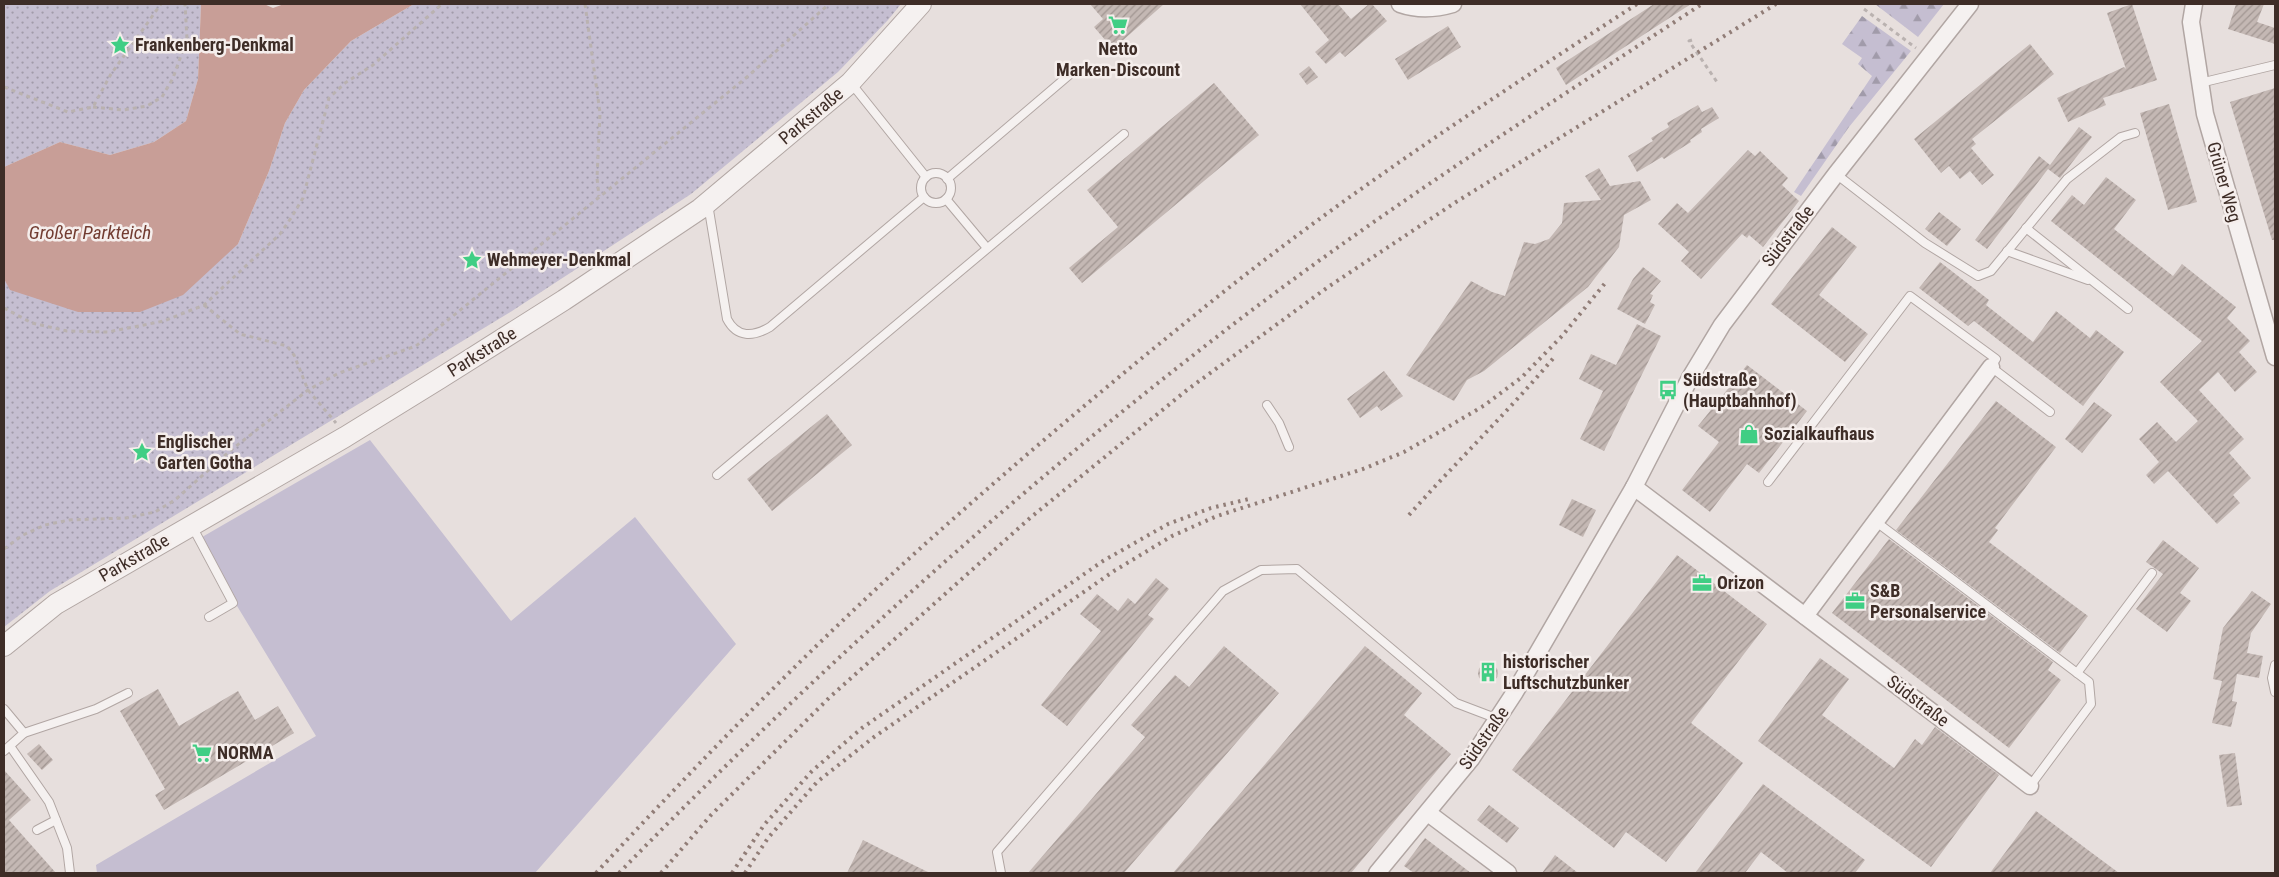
<svg xmlns="http://www.w3.org/2000/svg" width="2279" height="877" viewBox="0 0 2279 877" font-family="'Roboto Condensed',sans-serif">
	<defs>
		<pattern id="forest-firs" width="22" height="20" patternUnits="userSpaceOnUse" patternTransform="scale(1.25)"><rect width="22" height="20" fill="#c5bed1"/><path d="M5 1l3.5 6h-7zM16 11l3.5 6h-7z" fill="#a19baa"/></pattern>
		<pattern id="park-dots" width="8" height="8" patternUnits="userSpaceOnUse" patternTransform="scale(1.25)"><rect width="8" height="8" fill="#c5bed1"/><path d="M2 2h.1M6 6h.1" fill="none" stroke="#a19baa" stroke-width="1.8" stroke-linecap="round"/></pattern>
		<pattern id="building-hatch" width="6" height="6" patternUnits="userSpaceOnUse" patternTransform="scale(1.25)"><rect width="6" height="6" fill="#c4b8b4"/><path d="M-1 1l2-2M0 6l6-6M5 7l2-2" fill="none" stroke="#a19692"/></pattern>
	</defs>
	<rect width="100%" height="100%" fill="#e7dfdd"/>
	<path fill="#c5bed1" d="M 370,440 L 511,621 L 635,517 L 736,644 L 535,873 L 97,873 L 96,865 L 316,736 L 197,540 Z"/>
	<g fill="url(#forest-firs)">
		<path d="M 1875,4 L 1944,4 L 1918,37 Z"/>
		<path d="M 1862,16 L 1911,51 L 1849,127 L 1801,196 L 1794,192 L 1872,76 L 1858,64 L 1862,58 L 1842,44 Z"/>
	</g>
	<g fill="url(#park-dots)">
		<path d="M 4,4 L 201,4 L 198,79 L 186,121 L 154,142 L 110,155 L 60,142 L 4,167 Z"/>
		<path d="M 414,4 L 901,4 L 888,20 L 838,72 L 691,194 L 512,311 L 50,591 L 4,627 L 4,279 L 11,290 L 238,244 L 269,171 L 285,123 L 304,90 L 351,41 Z"/>
	</g>
	<path fill="#c89e97" d="M 201,4 L 264,4 L 273,8 L 284,4 L 414,4 L 351,41 L 304,90 L 285,123 L 269,171 L 238,244 L 183,295 L 140,312 L 78,312 L 10,290 L 4,279 L 4,167 L 60,142 L 110,155 L 154,142 L 186,121 L 198,79 Z"/>
	<g fill="url(#building-hatch)">
		<path d="M 1090,4 L 1164,4 L 1113,49 L 1094,27 L 1103,19 Z"/>
		<path d="M 1300,4 L 1338,4 L 1351,19 L 1369,4 L 1372,4 L 1387,21 L 1345,57 L 1340,52 L 1326,64 L 1315,52 L 1329,40 Z"/>
		<path d="M 1654,4 L 1691,4 L 1566,85 L 1556,68 Z"/>
		<path d="M 2132,4 L 2157,80 L 2103,98 L 2106,105 L 2068,122 L 2057,98 L 2124,67 L 2126,69 L 2107,13 Z"/>
		<path d="M 2236,4 L 2264,4 L 2257,22 L 2275,28 L 2275,44 L 2228,29 Z"/>
		<path d="M 1448,26 L 1461,47 L 1408,80 L 1395,59 Z"/>
		<path d="M 2030,44 L 2054,74 L 1972,139 L 1976,144 L 1971,148 L 1994,175 L 1982,185 L 1970,171 L 1960,179 L 1949,166 L 1941,173 L 1914,139 Z"/>
		<path d="M 1309,66 L 1318,77 L 1307,85 L 1299,74 Z"/>
		<path d="M 1214,83 L 1259,135 L 1082,283 L 1069,268 L 1118,227 L 1087,190 Z"/>
		<path d="M 2275,88 L 2275,240 L 2272,240 L 2230,102 Z"/>
		<path d="M 2169,104 L 2197,202 L 2168,210 L 2140,113 Z"/>
		<path d="M 1698,105 L 1702,112 L 1712,107 L 1719,118 L 1701,129 L 1702,132 L 1690,140 L 1691,142 L 1664,159 L 1662,157 L 1637,172 L 1628,156 L 1653,141 L 1651,138 L 1669,127 L 1667,123 Z"/>
		<path d="M 2079,127 L 2092,137 L 2060,178 L 2048,169 L 1987,249 L 1975,240 L 2039,156 L 2050,165 Z"/>
		<path d="M 1748,150 L 1755,156 L 1760,151 L 1788,178 L 1782,185 L 1799,201 L 1763,247 L 1749,235 L 1747,238 L 1742,234 L 1701,279 L 1681,261 L 1689,252 L 1658,224 L 1677,203 L 1688,213 Z"/>
		<path d="M 1599,168 L 1610,186 L 1640,181 L 1651,200 L 1624,215 L 1619,247 L 1588,287 L 1484,371 L 1467,380 L 1454,401 L 1406,375 L 1471,281 L 1492,292 L 1505,296 L 1524,242 L 1535,244 L 1549,239 L 1562,223 L 1564,203 L 1601,200 L 1585,176 Z"/>
		<path d="M 2106,177 L 2136,200 L 2114,229 L 2173,276 L 2182,264 L 2236,307 L 2227,318 L 2250,341 L 2239,352 L 2257,372 L 2235,392 L 2218,372 L 2199,390 L 2244,439 L 2229,453 L 2251,478 L 2233,495 L 2240,503 L 2217,524 L 2168,471 L 2154,484 L 2146,475 L 2159,462 L 2139,439 L 2157,422 L 2176,442 L 2198,421 L 2160,382 L 2202,341 L 2051,221 L 2072,195 L 2084,205 Z"/>
		<path d="M 1939,212 L 1961,229 L 1947,246 L 1925,229 Z"/>
		<path d="M 1832,227 L 1857,247 L 1819,295 L 1868,334 L 1845,362 L 1771,304 Z"/>
		<path d="M 1940,262 L 1989,300 L 1986,305 L 2033,342 L 2056,311 L 2090,338 L 2096,330 L 2124,352 L 2083,406 L 1974,321 L 1968,326 L 1919,288 Z"/>
		<path d="M 1643,267 L 1661,281 L 1650,294 L 1653,295 L 1650,302 L 1655,305 L 1645,324 L 1617,309 L 1633,279 Z"/>
		<path d="M 1637,324 L 1661,336 L 1604,451 L 1580,439 L 1603,391 L 1579,379 L 1591,354 L 1616,365 Z"/>
		<path d="M 1747,365 L 1807,411 L 1759,473 L 1747,464 L 1710,512 L 1682,490 L 1719,442 L 1698,426 Z"/>
		<path d="M 1384,371 L 1403,396 L 1381,411 L 1377,406 L 1360,418 L 1347,399 Z"/>
		<path d="M 1996,401 L 2056,447 L 1995,528 L 1998,530 L 1989,542 L 2088,616 L 2060,653 L 1896,530 Z"/>
		<path d="M 2094,402 L 2112,415 L 2082,453 L 2065,439 Z"/>
		<path d="M 827,414 L 852,445 L 772,511 L 747,479 Z"/>
		<path d="M 1572,499 L 1596,510 L 1583,537 L 1559,525 Z"/>
		<path d="M 1889,539 L 2053,662 L 2048,670 L 2061,680 L 2009,748 L 1832,613 Z"/>
		<path d="M 2163,540 L 2199,568 L 2180,593 L 2191,601 L 2167,632 L 2136,609 L 2163,574 L 2146,562 Z"/>
		<path d="M 1677,555 L 1767,624 L 1691,723 L 1743,763 L 1666,862 L 1626,832 L 1614,848 L 1512,770 Z"/>
		<path d="M 1156,578 L 1169,589 L 1148,615 L 1154,619 L 1067,726 L 1041,705 L 1101,631 L 1080,614 L 1097,594 L 1118,611 L 1128,598 L 1135,604 Z"/>
		<path d="M 2252,591 L 2271,604 L 2251,633 L 2247,653 L 2263,656 L 2259,678 L 2237,674 L 2232,701 L 2237,702 L 2231,727 L 2212,723 L 2222,681 L 2213,679 L 2223,628 Z"/>
		<path d="M 1224,646 L 1279,693 L 1124,873 L 1028,873 L 1145,737 L 1131,725 L 1175,675 L 1189,687 Z"/>
		<path d="M 1365,646 L 1422,693 L 1404,715 L 1451,754 L 1351,873 L 1173,873 Z"/>
		<path d="M 1820,658 L 1849,679 L 1822,715 L 1894,768 L 1915,739 L 1922,745 L 1935,727 L 1999,775 L 1931,867 L 1758,741 Z"/>
		<circle cx="1488" cy="673" r="10"/>
		<path d="M 158,689 L 179,726 L 238,691 L 255,720 L 278,706 L 294,733 L 164,810 L 155,795 L 165,789 L 120,711 Z"/>
		<path d="M 39,744 L 53,760 L 42,770 L 27,754 Z"/>
		<path d="M 2235,753 L 2242,805 L 2227,807 L 2219,755 Z"/>
		<path d="M 4,770 L 31,800 L 9,820 L 56,873 L 4,873 Z"/>
		<path d="M 1763,784 L 1865,860 L 1855,873 L 1788,873 L 1761,852 L 1745,873 L 1695,873 Z"/>
		<path d="M 1489,805 L 1519,828 L 1507,843 L 1477,820 Z"/>
		<path d="M 2036,811 L 2092,853 L 2119,873 L 1990,873 Z"/>
		<path d="M 1425,838 L 1471,873 L 1414,873 L 1404,866 Z"/>
		<path d="M 863,840 L 887,852 L 930,873 L 847,873 Z"/>
		<path d="M 1555,855 L 1578,873 L 1542,873 Z"/>
	</g>
	<g fill="none" stroke-linecap="round" stroke-linejoin="round">
		<defs>
			<g id="service">
				<path d="M 851,83 L 926,177"/>
				<path d="M 2200,83 L 2275,65"/>
				<circle cx="936" cy="188" r="15"/>
				<path d="M 1836,174 L 1925,243 L 1978,276 L 1991,271 L 2067,179 L 2121,137 L 2135,133"/>
				<path d="M 947,179 L 1075,70"/>
				<path d="M 946,199 L 987,248"/>
				<path d="M 708,204 L 727,319 C 737,338 753,337 770,327 L 924,197"/>
				<path d="M 2026,228 L 2128,309"/>
				<path d="M 2007,251 L 2088,280"/>
				<path d="M 1267,405 L 1279,423 L 1289,447"/>
				<path d="M 717,475 L 1124,134"/>
				<path d="M 1768,482 L 1910,296 L 1996,359 L 1991,367 L 2050,412"/>
				<path d="M 1875,521 L 2089,682 L 2091,704 L 2030,786"/>
				<path d="M 192,526 L 233,603 L 209,617"/>
				<path d="M 2275,665 L 2272,678 L 2275,692"/>
				<path d="M 2077,673 L 2152,573"/>
				<path d="M 4,709 L 24,733 L 4,751"/>
				<path d="M 24,733 L 96,709 L 128,693"/>
				<path d="M 10,746 L 49,802 L 67,848 L 70,873"/>
				<path d="M 37,830 L 56,820"/>
				<path d="M 1001,873 L 997,852 L 1223,591 L 1261,570 L 1297,569 L 1456,703 L 1498,719"/>
			</g>
			<g id="minor">
				<path d="M 1400,4 C 1417,10 1436,9 1453,4"/>
				<path d="M 2194,4 L 2191,22 L 2205,114 L 2275,357"/>
				<path d="M 1634,487 L 2030,786"/>
				<path d="M 1805,616 L 1991,367"/>
				<path d="M 1428,813 L 1508,873"/>
				<path d="M 1377,873 L 1471,759 L 1515,692 L 1634,487 L 1690,378 L 1722,325 L 1836,174 L 1970,4"/>
			</g>
			<path id="tertiary" d="M 4,646 L 56,604 L 345,437 L 439,379 L 564,300 L 700,209 L 850,83 L 921,4"/>
		</defs>
		<use href="#service" stroke="#b1a6a3" stroke-width="10"/>
		<use href="#minor" stroke="#b1a6a3" stroke-width="19"/>
		<use href="#tertiary" stroke="#b1a6a3" stroke-width="22"/>
		<g stroke="#bab2b0" stroke-width="3" stroke-dasharray="4 4" stroke-linecap="butt">
			<path d="M 585,4 L 600,113 L 597,178 L 599,196"/>
			<path d="M 1864,9 L 1916,48"/>
			<path d="M 1692,40 L 1689,41 L 1717,82"/>
			<path d="M 4,87 L 68,112 L 93,107 L 111,74 L 161,4"/>
			<path d="M 93,107 L 123,110 L 147,106 L 162,97 L 173,78 L 187,39 L 185,4"/>
			<path d="M 204,305 L 240,334 L 287,346 L 294,355 L 308,390 L 336,423"/>
			<path d="M 4,308 L 32,323 L 67,331 L 108,332 L 164,321 L 204,305 L 280,234 L 291,218 L 303,198 L 329,98 L 345,83 L 373,65 L 442,4"/>
			<path d="M 4,549 L 23,535 L 45,525 L 69,520 L 126,518 L 155,512 L 175,500 L 231,450 L 308,390 L 339,373 L 416,346 L 747,77 L 829,4"/>
		</g>
		<use href="#service" stroke="#f5f1f0" stroke-width="8"/>
		<use href="#minor" stroke="#f5f1f0" stroke-width="16"/>
		<use href="#tertiary" stroke="#f5f1f0" stroke-width="20"/>
		<g stroke="#917d77" stroke-width="4" stroke-dasharray="2.5 5" stroke-linecap="butt">
			<path d="M 1409,515 C 1457,461 1509,411 1556,355"/>
			<path d="M 596,873 C 698,763 803,655 914,554 C 1007,470 1103,389 1201,310 C 1339,198 1488,101 1637,4"/>
			<path d="M 619,873 C 806,681 1005,500 1218,336 C 1373,216 1539,111 1702,4"/>
			<path d="M 661,873 L 711,815 L 830,697 L 1030,518 L 1187,390 L 1328,287 L 1456,202 L 1776,4"/>
			<path d="M 732,873 L 764,825 L 812,771 L 862,728 L 1103,561 L 1168,524 L 1211,508 L 1249,499"/>
			<path d="M 745,873 L 768,838 L 817,782 L 874,737 L 1114,571 L 1172,536 L 1217,516 L 1363,469 L 1404,452 L 1441,431 L 1485,405 L 1522,377 L 1562,336 L 1606,282"/>
		</g>
	</g>
	<defs>
		<symbol id="supermarket-bare" viewBox="-9 -9 18 18"><path d="M-6-5.5h2.5l.6 2H6L4.5 2H-2.5L-4.4-4H-6ZM-1.5 3.2a1.3 1.3 0 1 0 .1 0ZM3 3.2a1.3 1.3 0 1 0 .1 0Z" fill="#40ce84" stroke="#f5eeec" stroke-width="2.5" paint-order="stroke"/></symbol>
		<symbol id="sight-bare" viewBox="-9 -9 18 18"><path d="M0-6L1.8-2.2L6-1.7L2.9 1.2L3.7 5.4L0 3.3L-3.7 5.4L-2.9 1.2L-6-1.7L-1.8-2.2Z" fill="#40ce84" stroke="#f5eeec" stroke-width="2.5" paint-order="stroke"/></symbol>
		<symbol id="bus-bare" viewBox="-9 -9 18 18"><path d="M-5-6H5V4H4V6H2V4H-2V6H-4V4H-5ZM-3.5-4V0h7V-4ZM-3.5 1.2v1.5H-2V1.2ZM2 1.2v1.5H3.5V1.2Z" fill="#40ce84" stroke="#f5eeec" stroke-width="2.5" paint-order="stroke"/></symbol>
		<symbol id="shop-bare" viewBox="-9 -9 18 18"><path d="M-5-2.5h2.3a2.7 3.5 0 0 1 5.4 0H5L5.5 6h-11ZM-1.5-2.5h3a1.5 2.3 0 0 0-3 0Z" fill="#40ce84" stroke="#f5eeec" stroke-width="2.5" paint-order="stroke"/></symbol>
		<symbol id="office-bare" viewBox="-9 -9 18 18"><path d="M-6-3h4V-5.5h4V-3h4V5H-6ZM-1-4.5V-3h2v-1.5ZM-6 0V1H6V0Z" fill="#40ce84" stroke="#f5eeec" stroke-width="2.5" paint-order="stroke"/></symbol>
		<symbol id="building-bare" viewBox="-9 -9 18 18"><path d="M-4-6H4V6H1V3H-1V6H-4ZM-2.5-4.3h1.7v1.8h-1.7ZM.8-4.3h1.7v1.8H.8ZM-2.5-1h1.7V.8h-1.7ZM.8-1h1.7V.8H.8Z" fill="#40ce84" stroke="#f5eeec" stroke-width="2.5" paint-order="stroke"/></symbol>
	</defs>
	<g fill-rule="evenodd">
		<use href="#supermarket-bare" x="1104" y="11" width="28" height="28"/>
		<use href="#sight-bare" x="106" y="31" width="28" height="28"/>
		<use href="#sight-bare" x="458" y="246" width="28" height="28"/>
		<use href="#bus-bare" x="1654" y="376" width="28" height="28"/>
		<use href="#shop-bare" x="1735" y="420" width="28" height="28"/>
		<use href="#sight-bare" x="128" y="438" width="28" height="28"/>
		<use href="#office-bare" x="1688" y="569" width="28" height="28"/>
		<use href="#office-bare" x="1841" y="587" width="28" height="28"/>
		<use href="#building-bare" x="1474" y="658" width="28" height="28"/>
		<use href="#supermarket-bare" x="188" y="739" width="28" height="28"/>
	</g>
	<g text-anchor="middle" stroke-width="5" stroke-linejoin="round" paint-order="stroke">
		<g font-size="18" font-weight="bold" fill="#3e2d27" stroke="#f5eeec" text-anchor="start">
			<text x="135" y="51">Frankenberg-Denkmal</text>
			<text x="1118" y="55" text-anchor="middle">Netto<tspan x="1118" dy="21">Marken-Discount</tspan></text>
			<text x="487" y="266">Wehmeyer-Denkmal</text>
			<text x="1683" y="386">Südstraße<tspan x="1683" dy="21">(Hauptbahnhof)</tspan></text>
			<text x="1764" y="440">Sozialkaufhaus</text>
			<text x="157" y="448">Englischer<tspan x="157" dy="21">Garten Gotha</tspan></text>
			<text x="1717" y="589">Orizon</text>
			<text x="1870" y="597">S&amp;B<tspan x="1870" dy="21">Personalservice</tspan></text>
			<text x="1503" y="668">historischer<tspan x="1503" dy="21">Luftschutzbunker</tspan></text>
			<text x="217" y="759">NORMA</text>
		</g>
		<g font-size="18" fill="#3e2d27" stroke="#f5eeec">
			<text transform="translate(811 116) rotate(-40)" y="6">Parkstraße</text>
			<text transform="translate(2224 182) rotate(74)" y="6">Grüner Weg</text>
			<text transform="translate(1788 236) rotate(-52)" y="6">Südstraße</text>
			<text transform="translate(482 352) rotate(-32)" y="6">Parkstraße</text>
			<text transform="translate(134 558) rotate(-30)" y="6">Parkstraße</text>
			<text transform="translate(1918 701) rotate(37)" y="6">Südstraße</text>
			<text transform="translate(1484 738) rotate(-55)" y="6">Südstraße</text>
		</g>
		<g font-size="19" font-style="italic" fill="#723c31" stroke="#f5eeec">
			<text x="90" y="239">Großer Parkteich</text>
		</g>
	</g>
	<rect width="2279" height="877" fill="none" stroke="#3e2d27" stroke-width="10"/>
</svg>
